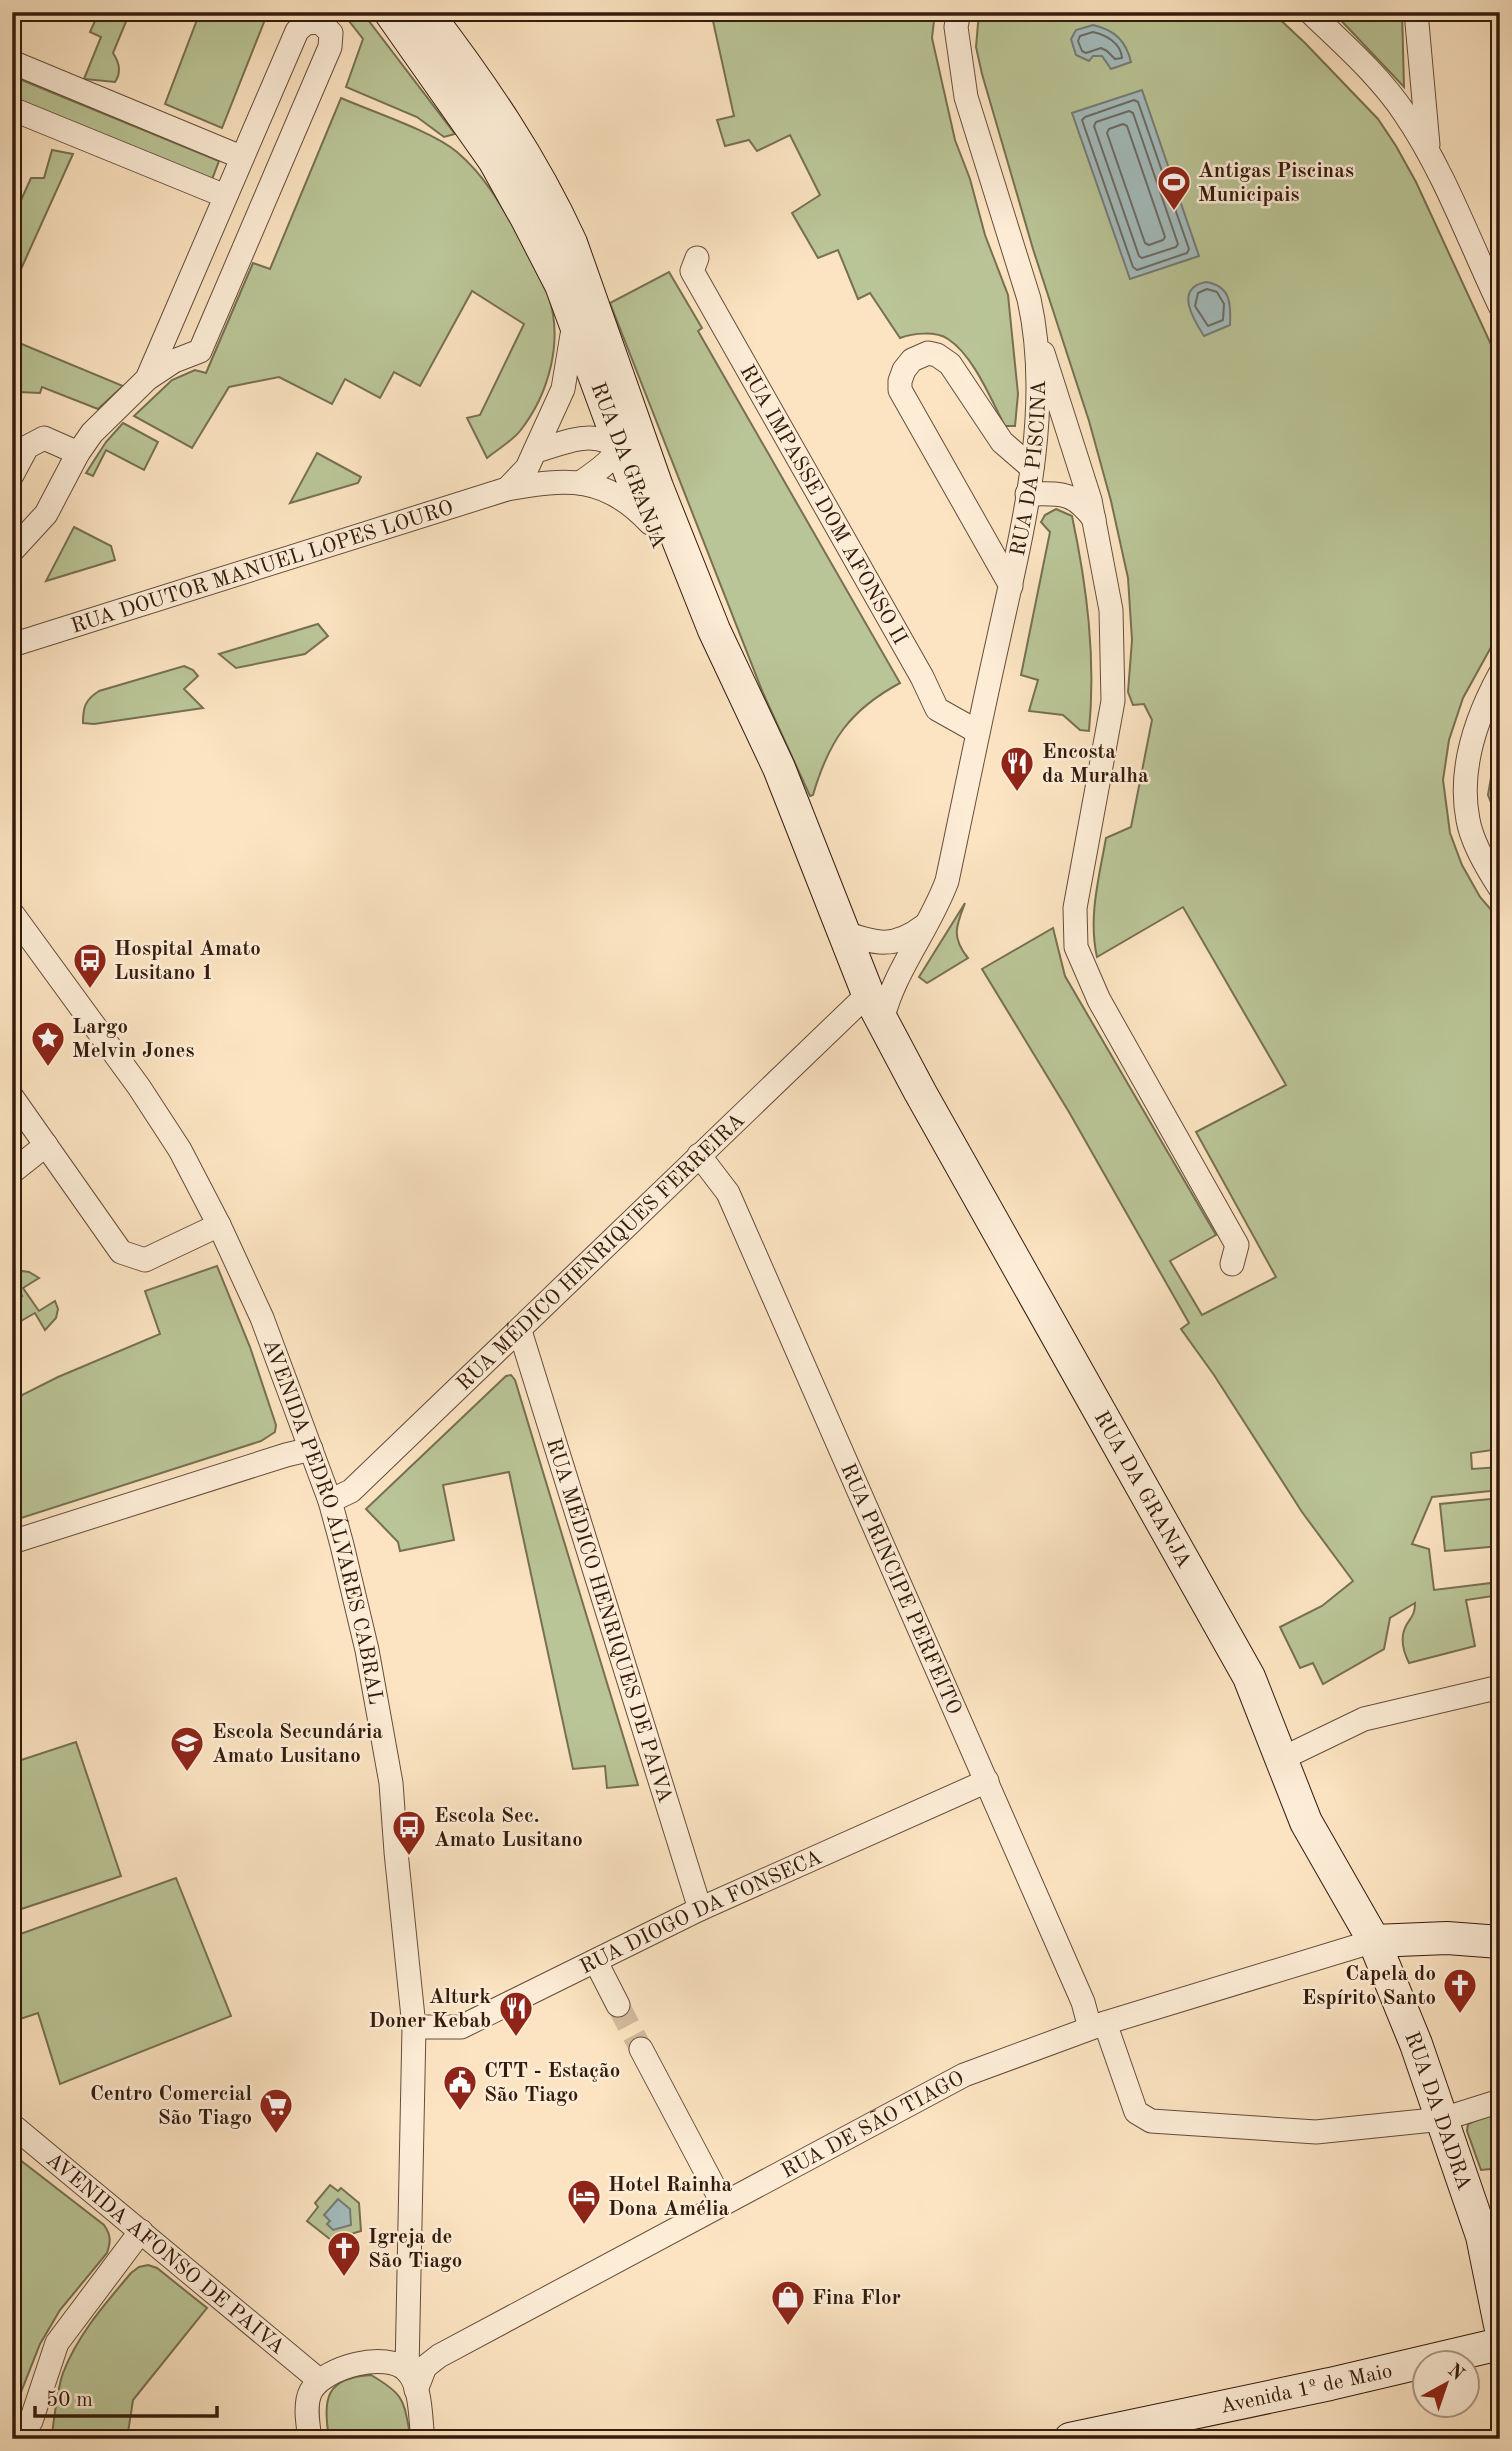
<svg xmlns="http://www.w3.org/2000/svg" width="1512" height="2451" viewBox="0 0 1512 2451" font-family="'Old Standard TT',serif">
	<rect width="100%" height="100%" fill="#fce4c2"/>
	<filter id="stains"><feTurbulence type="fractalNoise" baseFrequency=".00286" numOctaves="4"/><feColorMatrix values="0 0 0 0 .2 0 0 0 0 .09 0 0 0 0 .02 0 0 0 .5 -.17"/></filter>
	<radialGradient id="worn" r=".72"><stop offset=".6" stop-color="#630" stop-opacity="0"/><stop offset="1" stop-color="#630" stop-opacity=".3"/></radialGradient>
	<g fill="#bac597" stroke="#777052" stroke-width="2">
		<path d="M 99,12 L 130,12 L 113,53 C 119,62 122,72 115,82 L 84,79 L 101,37 L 90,32 Z"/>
		<path d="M 200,12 L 268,12 L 222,128 L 165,104 Z"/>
		<path d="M 342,12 L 362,12 L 455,134 L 444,137 L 417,117 L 346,87 L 363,39 Z"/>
		<path d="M 711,12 L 935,12 L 932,38 L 955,140 L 970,179 L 985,235 L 1008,295 L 1018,394 L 1015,426 L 1005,426 C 991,400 974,356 948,339 C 936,331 913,333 900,338 L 870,293 L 858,299 L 838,250 L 818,258 L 792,213 L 820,195 L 790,135 L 757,151 L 749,140 L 725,146 L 717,120 L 734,116 Z"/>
		<path d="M 979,12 L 1272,12 L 1305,43 L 1378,119 L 1396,146 L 1416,182 L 1500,364 L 1500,631 L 1463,698 L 1449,740 L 1443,780 L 1450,833 L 1462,865 L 1480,897 L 1500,920 L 1500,1449 L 1471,1453 L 1472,1469 L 1500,1467 L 1500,1490 L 1432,1497 L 1412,1544 L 1429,1549 L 1434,1590 L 1500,1582 L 1500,1595 L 1466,1600 L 1475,1646 L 1409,1663 C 1403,1651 1399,1637 1407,1624 C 1412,1616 1415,1614 1415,1603 L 1390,1618 L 1384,1649 L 1323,1684 L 1313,1663 L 1300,1668 L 1280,1627 L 1322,1606 L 1353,1581 L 1302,1512 L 1214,1375 L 1181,1329 L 1189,1323 L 1069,1112 L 982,969 L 1053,928 L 1065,976 L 1216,1235 L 1170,1261 L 1202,1315 L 1276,1277 L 1196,1132 L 1286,1085 L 1183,907 L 1097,957 C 1088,917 1099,878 1106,838 L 1131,827 L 1152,720 L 1144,704 L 1133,705 L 1128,692 L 1132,640 L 1128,578 L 1111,501 L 1089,421 L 1033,249 L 982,74 L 976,47 Z"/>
		<path d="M 1333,12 L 1402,12 L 1404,87 Z"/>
		<path d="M 12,76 L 219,161 L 211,182 L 12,100 Z"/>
		<path d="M 341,98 C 373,112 432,131 457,152 C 484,175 500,203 517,233 C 528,253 540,273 548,295 C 564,340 549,394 520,431 C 512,441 498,449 487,458 L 467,418 L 480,415 L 524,324 L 472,291 L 420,386 L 394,372 L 380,398 L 345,379 L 332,404 L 279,377 L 229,387 L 192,448 L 134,416 L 172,380 L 195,370 L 206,373 L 253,263 L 270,269 Z"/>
		<path d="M 52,150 L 73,154 L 12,289 L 12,220 L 31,178 L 44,178 Z"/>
		<path d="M 669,272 L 702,328 L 698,331 L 900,683 C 850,710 829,740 813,795 L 810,796 L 763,693 L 610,303 Z"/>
		<path d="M 12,340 L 123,386 L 98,409 L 42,387 L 40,393 L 18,392 L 18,400 L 12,401 Z"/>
		<path d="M 123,423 L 158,442 L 144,470 L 106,450 L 93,476 L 86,473 L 106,442 Z"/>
		<path d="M 317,453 L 361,477 L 358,483 L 290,503 Z"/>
		<path d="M 1056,509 L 1072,516 C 1087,587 1096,658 1089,731 L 1080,730 L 1063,715 L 1029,711 L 1038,680 L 1021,675 L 1050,532 L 1041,522 L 1045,515 Z"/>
		<path d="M 74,527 L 111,546 L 115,560 L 46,581 Z"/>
		<path d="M 318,624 L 328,636 L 305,654 L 236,668 L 219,654 Z"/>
		<path d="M 184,666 L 193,670 L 198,676 L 184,689 L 203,708 L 94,724 L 83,723 C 83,707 85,700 99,691 Z"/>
		<path d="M 1500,725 L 1500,826 L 1488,795 Z"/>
		<path d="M 965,903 C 956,926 951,937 968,958 L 927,983 L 919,977 Z"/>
		<path d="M 217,1266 L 250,1347 L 276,1425 L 275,1432 L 261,1441 L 12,1521 L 12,1400 L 58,1377 L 160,1334 L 145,1291 Z"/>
		<path d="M 22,1271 L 29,1272 L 39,1278 L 23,1288 L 39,1311 L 55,1301 L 58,1309 L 56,1318 L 45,1330 L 35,1313 L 12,1326 L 12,1303 L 22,1296 L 12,1279 Z"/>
		<path d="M 511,1375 L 515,1380 L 638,1785 L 607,1788 L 605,1766 L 573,1769 L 509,1472 L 443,1485 L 454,1540 L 400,1551 L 398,1542 L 366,1509 L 506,1376 Z"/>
		<path d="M 1500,1498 L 1500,1546 L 1445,1551 L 1440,1504 Z"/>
		<path d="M 76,1742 L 121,1876 L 12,1912 L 12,1763 Z"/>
		<path d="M 176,1878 L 231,2016 L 60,2084 L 38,2013 L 14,2021 L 12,2015 L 12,1937 Z"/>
		<path d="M 1500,2110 L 1500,2168 L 1481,2170 L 1467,2131 L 1468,2124 Z"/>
		<path d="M 15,2156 L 104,2225 C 111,2235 111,2241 107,2253 L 60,2310 L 40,2344 L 12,2415 L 12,2159 Z"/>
		<path d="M 330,2185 L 338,2191 L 341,2188 L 359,2203 L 361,2231 L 331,2240 L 307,2221 L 318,2207 L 315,2203 Z"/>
		<path d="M 148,2265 L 157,2268 L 207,2308 L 133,2400 L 127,2439 L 51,2439 C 55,2417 56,2394 63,2373 C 78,2334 105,2304 131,2273 L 139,2267 Z"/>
		<path d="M 371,2375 C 407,2396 403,2401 411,2439 L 329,2439 C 323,2398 325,2378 371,2375 Z"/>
	</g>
	<g fill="#a3bcbd" stroke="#777c77" stroke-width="2">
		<path d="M 1093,25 C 1115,30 1126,41 1131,62 L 1111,69 L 1102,56 L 1093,56 L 1089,61 L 1076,55 L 1071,39 L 1076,30 Z"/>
		<path d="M 1142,90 L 1199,256 L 1130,279 L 1072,113 Z"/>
		<path d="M 1206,282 C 1231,286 1231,304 1230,325 L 1204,336 C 1193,319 1174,288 1206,282 Z"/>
		<path d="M 338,2199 L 350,2209 L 351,2225 L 333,2230 L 327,2224 L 330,2221 L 324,2215 Z"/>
	</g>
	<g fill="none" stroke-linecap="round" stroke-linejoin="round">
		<g stroke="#6c6c65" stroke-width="2">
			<path d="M 1093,32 C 1106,35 1121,43 1122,58 L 1115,59 L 1107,51 L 1101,48 L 1086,53 L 1082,51 L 1078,41 L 1080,36 Z"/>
			<path d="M 1134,100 L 1138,102 L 1189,249 L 1187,253 L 1137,270 L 1133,267 L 1082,120 L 1085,117 Z"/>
			<path d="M 1129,111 L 1133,113 L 1178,244 L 1176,247 L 1142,258 L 1139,256 L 1094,126 L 1096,122 Z"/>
			<path d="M 1123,124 L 1127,126 L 1165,237 L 1163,240 L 1149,245 L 1145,243 L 1107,133 L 1109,129 Z"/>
			<path d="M 1207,289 L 1217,292 L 1224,304 L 1223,320 L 1208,326 L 1195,306 L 1198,293 Z"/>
		</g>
		<path stroke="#d4bc9e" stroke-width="23" stroke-dasharray="23 11" stroke-linecap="butt" d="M 618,2005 L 641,2049"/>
		<defs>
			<g id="minor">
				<path d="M 1310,12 C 1343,44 1379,75 1405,114 C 1444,171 1470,243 1500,306"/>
				<path d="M 1416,12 L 1428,145"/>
				<path d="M 12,62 L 241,157"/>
				<path d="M 12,109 L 225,196"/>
				<path id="s1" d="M 697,258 L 692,271 L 922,677 L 937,709 L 978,732"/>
				<path d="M 1043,353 L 1090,500 L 1111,610 L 1113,701 L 1075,908 L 1076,947 L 1099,1000 L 1237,1245 L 1232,1264"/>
				<path d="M 536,451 C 574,440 592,428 628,452"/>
				<path d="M 12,475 L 27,447 L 44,438 L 78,453"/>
				<path d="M 580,483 C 599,470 617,458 625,436"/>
				<path d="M 507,489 L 527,468 L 563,389 L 574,323"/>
				<path d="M 1027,494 C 1061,494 1072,490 1094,519"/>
				<path d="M 12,551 L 46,514 L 78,453 L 92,433 L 147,379 L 174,361 L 200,351 L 330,47 L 331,33 L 320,22 L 306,23 L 297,31 L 147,379"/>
				<path d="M 1011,586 L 900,390 L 900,381 L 904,370 L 912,360 L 928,353 L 937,355 L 950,364 L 1002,442 L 1032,468"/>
				<path id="s2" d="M 12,645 L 507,489 C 568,478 605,475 650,523"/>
				<path d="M 1500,674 C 1476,718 1458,769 1468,820 C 1472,843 1487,868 1500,888"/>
				<path id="s3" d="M 12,913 L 139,1087 L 180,1150 L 219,1225 L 262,1318 L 330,1501 L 342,1545 L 367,1650 L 391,1783 L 396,1852 L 414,2027 L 407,2371"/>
				<path d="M 843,932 C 876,944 894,949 924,926"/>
				<path id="s4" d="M 882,1021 C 894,970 929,930 947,881 C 964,801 980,721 998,641 C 1022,531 1054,411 1029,299 L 966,97 L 956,27 L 959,12"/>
				<path d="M 12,1097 L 121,1252 L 145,1260 L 219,1225"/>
				<path id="s5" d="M 699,1155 L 728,1193 L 1083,2002 L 1090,2028"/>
				<path d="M 12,1172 L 46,1145"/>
				<path id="s6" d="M 520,1331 L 700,1909"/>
				<path id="s7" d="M 330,1501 L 351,1491 L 868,994"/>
				<path d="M 12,1542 L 286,1455 L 311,1449"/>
				<path d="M 1281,1759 L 1364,1719 L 1500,1687"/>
				<path d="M 596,1962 L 618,2005"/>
				<path d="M 1105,2023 L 1136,2112 L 1151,2121 L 1316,2132 L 1443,2119 L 1500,2101"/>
				<path id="s8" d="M 414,2027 L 461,2027 L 700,1909 L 987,1781"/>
				<path d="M 641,2049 L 723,2204"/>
				<path id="s9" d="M 12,2125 L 319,2380"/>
				<path id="s10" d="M 416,2390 L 425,2367 L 439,2356 L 964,2075 L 1105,2023 L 1374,1941"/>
				<path d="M 20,2439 L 31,2421 L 57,2343 L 141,2231"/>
				<path d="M 310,2439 C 308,2425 304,2404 311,2391 C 324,2367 387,2350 407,2371 C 422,2387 420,2419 423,2439"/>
				<path d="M 1500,2439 L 1500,2436"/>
			</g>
			<g id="secondary">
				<path d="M 390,12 L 494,160 L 527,219 L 561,285 L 632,478"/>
				<path id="s11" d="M 426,12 C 482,85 533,160 571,243 L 657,487 L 714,630 L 779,768 L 868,994 L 920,1092 L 1249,1677 L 1306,1822 L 1374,1941 L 1416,2044 L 1482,2236 L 1500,2325"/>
				<path d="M 1374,1941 L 1447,1938 L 1500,1942"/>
				<path d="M 1070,2439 L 1330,2384 L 1500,2344"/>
			</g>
		</defs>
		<use href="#minor" stroke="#664d3a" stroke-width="25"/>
		<use href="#secondary" stroke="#341b0d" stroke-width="34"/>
		<use href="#minor" stroke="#fdedd7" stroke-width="23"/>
		<use href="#secondary" stroke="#fdedd7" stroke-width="32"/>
	</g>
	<defs>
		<symbol id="stadium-pin" viewBox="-11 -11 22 30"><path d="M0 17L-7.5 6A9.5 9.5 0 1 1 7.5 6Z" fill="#8f2418" stroke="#fdedd7"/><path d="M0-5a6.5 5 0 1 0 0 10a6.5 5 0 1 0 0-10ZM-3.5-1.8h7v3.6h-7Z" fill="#fff"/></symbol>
		<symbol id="restaurant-pin" viewBox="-11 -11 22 30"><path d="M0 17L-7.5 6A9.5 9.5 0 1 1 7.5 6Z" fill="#8f2418" stroke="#fdedd7"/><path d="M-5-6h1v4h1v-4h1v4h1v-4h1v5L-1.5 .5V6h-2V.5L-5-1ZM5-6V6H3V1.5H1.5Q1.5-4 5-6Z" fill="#fff"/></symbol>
		<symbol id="bus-pin" viewBox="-11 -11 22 30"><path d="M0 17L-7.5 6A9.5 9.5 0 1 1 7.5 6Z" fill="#8f2418" stroke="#fdedd7"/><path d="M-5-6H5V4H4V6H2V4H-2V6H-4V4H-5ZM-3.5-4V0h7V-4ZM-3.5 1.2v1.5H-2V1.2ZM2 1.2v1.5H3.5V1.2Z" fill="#fff"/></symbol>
		<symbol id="sight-pin" viewBox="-11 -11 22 30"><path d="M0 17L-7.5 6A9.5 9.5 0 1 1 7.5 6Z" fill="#8f2418" stroke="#fdedd7"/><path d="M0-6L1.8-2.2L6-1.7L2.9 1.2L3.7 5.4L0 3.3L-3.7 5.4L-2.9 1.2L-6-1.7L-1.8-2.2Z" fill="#fff"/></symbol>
		<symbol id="school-pin" viewBox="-11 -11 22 30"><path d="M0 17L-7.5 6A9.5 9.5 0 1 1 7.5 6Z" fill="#8f2418" stroke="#fdedd7"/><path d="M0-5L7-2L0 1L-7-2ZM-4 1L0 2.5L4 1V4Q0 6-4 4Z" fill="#fff"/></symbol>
		<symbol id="church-pin" viewBox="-11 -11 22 30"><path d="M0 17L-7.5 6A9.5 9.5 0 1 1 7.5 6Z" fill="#8f2418" stroke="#fdedd7"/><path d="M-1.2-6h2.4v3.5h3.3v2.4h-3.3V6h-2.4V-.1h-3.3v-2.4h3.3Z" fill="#fff"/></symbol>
		<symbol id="civic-pin" viewBox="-11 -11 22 30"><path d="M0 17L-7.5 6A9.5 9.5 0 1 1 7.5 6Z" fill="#8f2418" stroke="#fdedd7"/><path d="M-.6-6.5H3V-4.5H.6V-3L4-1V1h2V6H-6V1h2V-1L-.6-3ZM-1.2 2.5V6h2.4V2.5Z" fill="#fff"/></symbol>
		<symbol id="supermarket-pin" viewBox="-11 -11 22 30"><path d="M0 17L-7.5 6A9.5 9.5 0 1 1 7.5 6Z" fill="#8f2418" stroke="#fdedd7"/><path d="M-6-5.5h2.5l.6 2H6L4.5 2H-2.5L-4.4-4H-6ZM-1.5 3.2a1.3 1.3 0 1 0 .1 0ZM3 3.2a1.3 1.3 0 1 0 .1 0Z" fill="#fff"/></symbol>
		<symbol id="hotel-pin" viewBox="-11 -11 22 30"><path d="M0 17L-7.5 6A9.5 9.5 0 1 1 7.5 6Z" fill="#8f2418" stroke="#fdedd7"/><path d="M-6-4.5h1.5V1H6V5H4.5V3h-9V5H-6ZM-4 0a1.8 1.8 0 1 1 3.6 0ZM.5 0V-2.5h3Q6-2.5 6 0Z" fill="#fff"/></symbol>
		<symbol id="shop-pin" viewBox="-11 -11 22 30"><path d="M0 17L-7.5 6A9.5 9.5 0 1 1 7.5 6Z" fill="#8f2418" stroke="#fdedd7"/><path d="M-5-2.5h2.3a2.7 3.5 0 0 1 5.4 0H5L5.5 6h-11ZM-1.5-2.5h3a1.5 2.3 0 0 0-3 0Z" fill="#fff"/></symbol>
	</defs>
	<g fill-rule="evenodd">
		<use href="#stadium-pin" x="1155" y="163" width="38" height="52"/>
		<use href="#restaurant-pin" x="998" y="744" width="38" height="52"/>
		<use href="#bus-pin" x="71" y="941" width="38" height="52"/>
		<use href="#sight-pin" x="29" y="1019" width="38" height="52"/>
		<use href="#school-pin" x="168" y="1724" width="38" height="52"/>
		<use href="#bus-pin" x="390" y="1808" width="38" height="52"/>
		<use href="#church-pin" x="1441" y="1966" width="38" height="52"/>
		<use href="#restaurant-pin" x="497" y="1989" width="38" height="52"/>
		<use href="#civic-pin" x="441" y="2063" width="38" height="52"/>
		<use href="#supermarket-pin" x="257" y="2086" width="38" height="52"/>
		<use href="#hotel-pin" x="565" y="2177" width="38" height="52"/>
		<use href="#church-pin" x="325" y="2229" width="38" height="52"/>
		<use href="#shop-pin" x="769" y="2278" width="38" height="52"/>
	</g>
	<g text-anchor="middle" stroke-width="5" stroke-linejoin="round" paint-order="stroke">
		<g font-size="21" font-weight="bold" fill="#341b0d" stroke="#fdedd7" text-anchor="start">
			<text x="1198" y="177">Antigas Piscinas<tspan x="1198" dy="24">Municipais</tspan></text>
			<text x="1042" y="758">Encosta<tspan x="1042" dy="24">da Muralha</tspan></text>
			<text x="114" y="955">Hospital Amato<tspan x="114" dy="24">Lusitano 1</tspan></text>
			<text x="72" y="1033">Largo<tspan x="72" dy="24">Melvin Jones</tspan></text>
			<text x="212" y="1738">Escola Secundária<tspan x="212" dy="24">Amato Lusitano</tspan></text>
			<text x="434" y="1822">Escola Sec.<tspan x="434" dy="24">Amato Lusitano</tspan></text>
			<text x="1436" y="1980" text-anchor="end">Capela do<tspan x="1436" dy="24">Espírito Santo</tspan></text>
			<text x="491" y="2003" text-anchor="end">Alturk<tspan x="491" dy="24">Doner Kebab</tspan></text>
			<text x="484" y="2077">CTT - Estação<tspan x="484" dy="24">São Tiago</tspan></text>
			<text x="252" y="2100" text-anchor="end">Centro Comercial<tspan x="252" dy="24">São Tiago</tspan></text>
			<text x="608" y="2191">Hotel Rainha<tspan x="608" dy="24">Dona Amélia</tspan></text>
			<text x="368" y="2243">Igreja de<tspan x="368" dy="24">São Tiago</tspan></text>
			<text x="812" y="2304">Fina Flor</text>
		</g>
		<g font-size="21" fill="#341b0d" stroke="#fdedd7">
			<text transform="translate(629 465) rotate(69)" y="7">RUA DA GRANJA</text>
			<text dy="7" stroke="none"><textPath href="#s4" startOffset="576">RUA DA PISCINA</textPath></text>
			<text dy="7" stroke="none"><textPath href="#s1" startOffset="282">RUA IMPASSE DOM AFONSO II</textPath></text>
			<text dy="7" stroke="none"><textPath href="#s2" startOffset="262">RUA DOUTOR MANUEL LOPES LOURO</textPath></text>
			<text dy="7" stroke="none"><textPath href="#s7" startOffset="369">RUA MÉDICO HENRIQUES FERREIRA</textPath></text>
			<text dy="7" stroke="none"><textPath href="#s11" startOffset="1648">RUA DA GRANJA</textPath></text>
			<text dy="7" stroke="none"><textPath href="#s3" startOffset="691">AVENIDA PEDRO ÁLVARES CABRAL</textPath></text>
			<text dy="7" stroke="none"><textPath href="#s5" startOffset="480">RUA PRINCIPE PERFEITO</textPath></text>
			<text dy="7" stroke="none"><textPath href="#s6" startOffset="303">RUA MÉDICO HENRIQUES DE PAIVA</textPath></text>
			<text dy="7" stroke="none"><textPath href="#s8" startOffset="313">RUA DIOGO DA FONSECA</textPath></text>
			<text dy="7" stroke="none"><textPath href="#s11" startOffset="2338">RUA DA DADRA</textPath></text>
			<text dy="7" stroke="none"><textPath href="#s10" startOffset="534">RUA DE SÃO TIAGO</textPath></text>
			<text dy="7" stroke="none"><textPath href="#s9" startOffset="200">AVENIDA AFONSO DE PAIVA</textPath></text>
			<text transform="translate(1306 2388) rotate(-12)" y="7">Avenida 1º de Maio</text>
		</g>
	</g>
	<rect width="1512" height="2451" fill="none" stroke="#fce4c2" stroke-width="42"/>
	<rect x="14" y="14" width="1484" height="2423" fill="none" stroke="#341b0d" stroke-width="3.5"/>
	<rect x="21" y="21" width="1470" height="2409" fill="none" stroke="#341b0d" stroke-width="2"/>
	<g transform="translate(1446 2384) rotate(40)"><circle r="33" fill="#fdedd7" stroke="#ad9986" stroke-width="2"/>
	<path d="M0-5L12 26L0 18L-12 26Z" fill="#8f2418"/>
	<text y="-10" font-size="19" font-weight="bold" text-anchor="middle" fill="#341b0d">N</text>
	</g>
	<path d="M35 2406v10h182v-10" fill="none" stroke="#341b0d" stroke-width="3.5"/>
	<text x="46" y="2406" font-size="21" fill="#341b0d" stroke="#fdedd7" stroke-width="5" paint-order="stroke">50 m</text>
	<rect width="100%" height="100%" filter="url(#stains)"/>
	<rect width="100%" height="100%" fill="url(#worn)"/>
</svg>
